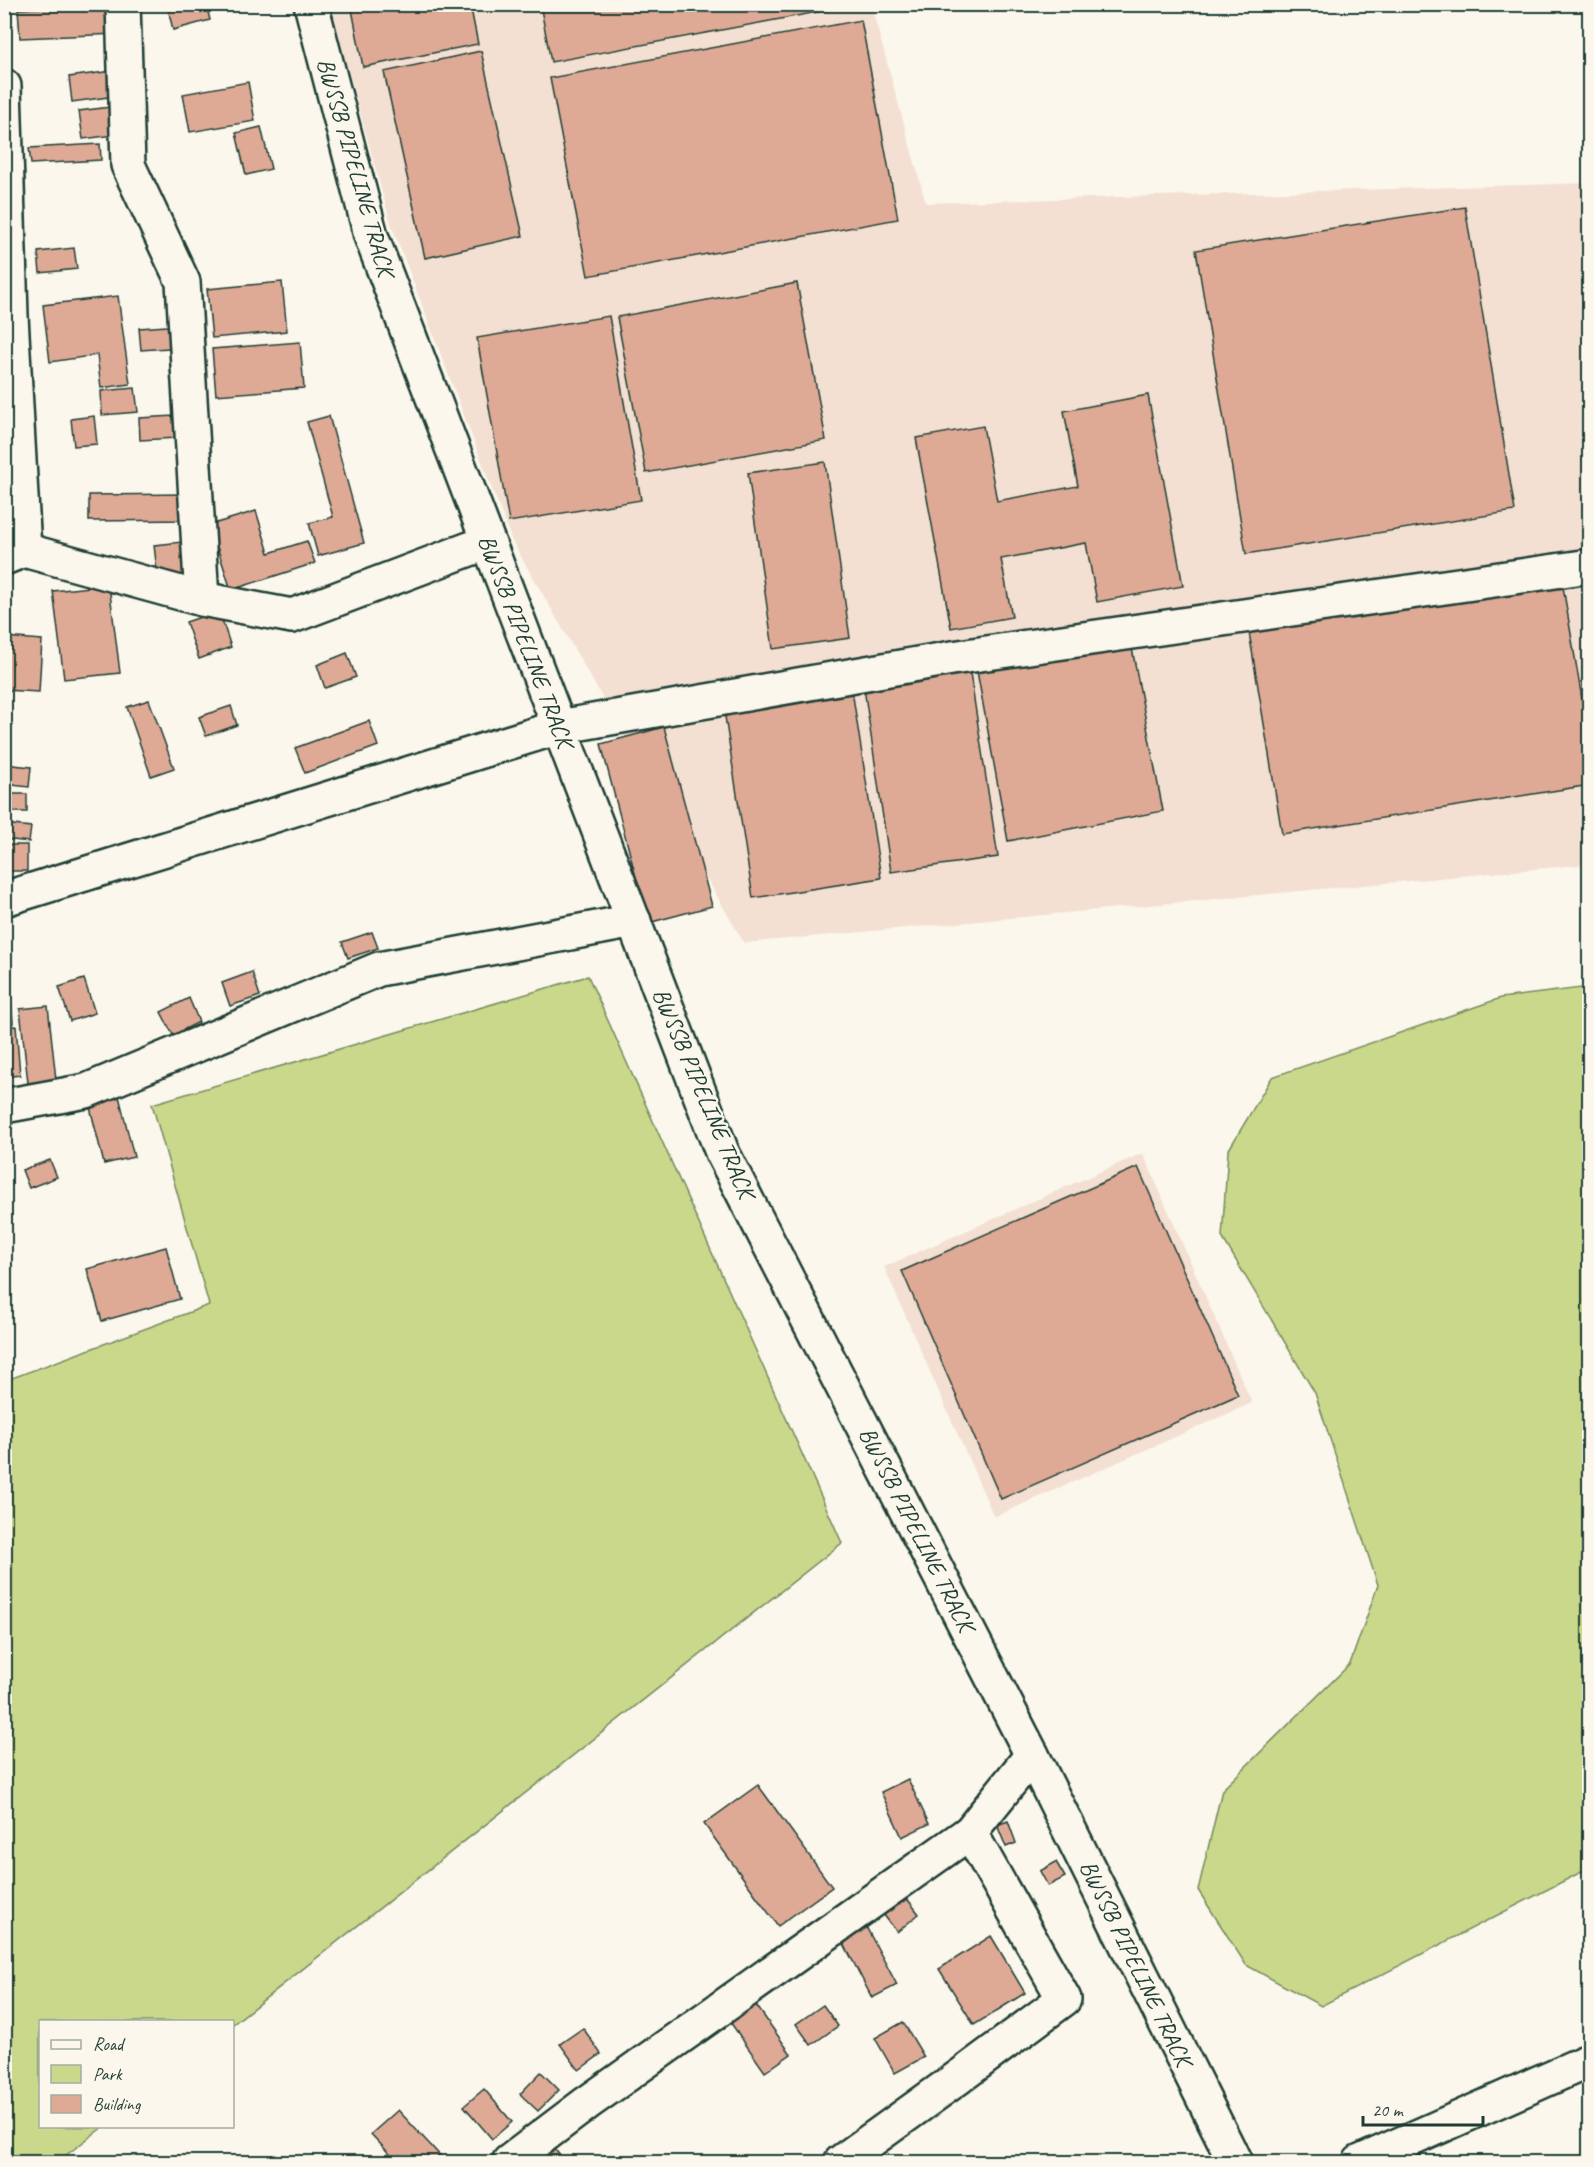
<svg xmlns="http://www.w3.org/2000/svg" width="1594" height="2167" viewBox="0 0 1594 2167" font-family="Caveat,sans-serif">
	<rect width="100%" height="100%" fill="#fbf7ec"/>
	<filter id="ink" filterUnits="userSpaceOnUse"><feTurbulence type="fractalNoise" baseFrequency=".0167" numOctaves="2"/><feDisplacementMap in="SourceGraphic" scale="12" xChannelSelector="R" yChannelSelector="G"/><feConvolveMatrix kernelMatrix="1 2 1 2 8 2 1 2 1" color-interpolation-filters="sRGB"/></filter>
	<g filter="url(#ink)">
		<g fill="#f3e0d2">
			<path d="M 330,5 L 871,5 L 926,203 L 1589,183 L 1589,864 L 744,943 L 512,541 L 391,224 Z"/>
			<path d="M 1143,1153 L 1252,1403 L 994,1517 L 884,1267 Z"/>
		</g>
		<g fill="#cad88b" stroke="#748a60" stroke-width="1.5">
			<path d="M 588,976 L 842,1543 L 233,2024 L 232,2022 L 40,2022 L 40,2126 L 103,2127 L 57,2162 L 5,2162 L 4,1406 L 12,1378 L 209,1305 L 152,1104 Z"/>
			<path d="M 1589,987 L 1589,1868 L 1321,2006 L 1246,1965 L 1198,1890 L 1222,1790 L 1350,1664 L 1378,1585 L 1315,1393 L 1222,1237 L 1228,1151 L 1272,1077 L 1501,998 Z"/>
		</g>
		<g fill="#dfaa95" stroke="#1f3d34" stroke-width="1.5">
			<path d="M 117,4 L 118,34 L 20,38 L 18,9 Z"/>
			<path d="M 167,4 L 206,4 L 210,20 L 173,30 Z"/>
			<path d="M 351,4 L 470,4 L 478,44 L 363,67 Z"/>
			<path d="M 540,4 L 828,4 L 829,10 L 551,62 Z"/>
			<path d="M 861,20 L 898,219 L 588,276 L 550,78 Z"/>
			<path d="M 481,51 L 523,236 L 425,258 L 384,72 Z"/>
			<path d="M 119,70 L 123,95 L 72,102 L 69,77 Z"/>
			<path d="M 248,82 L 255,121 L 190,132 L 183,94 Z"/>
			<path d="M 118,106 L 122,134 L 83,139 L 79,111 Z"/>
			<path d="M 261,127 L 271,169 L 246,175 L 236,133 Z"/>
			<path d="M 100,144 L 101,160 L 31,164 L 29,148 Z"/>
			<path d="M 1465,207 L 1515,511 L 1246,554 L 1196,250 Z"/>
			<path d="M 74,248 L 77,269 L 40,273 L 38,252 Z"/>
			<path d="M 282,282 L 287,331 L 212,338 L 207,289 Z"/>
			<path d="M 797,283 L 826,440 L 646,473 L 617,317 Z"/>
			<path d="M 118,296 L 130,384 L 101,388 L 97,355 L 50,362 L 43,305 Z"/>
			<path d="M 609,316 L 641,500 L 509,522 L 477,338 Z"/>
			<path d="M 181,325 L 183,347 L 141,350 L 139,328 Z"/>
			<path d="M 300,342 L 304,388 L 216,395 L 212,349 Z"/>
			<path d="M 135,388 L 138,412 L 102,415 L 101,391 Z"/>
			<path d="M 1148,395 L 1183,586 L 1097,602 L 1086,543 L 1001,559 L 1012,617 L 951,628 L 916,438 L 983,426 L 997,501 L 1078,486 L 1064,411 Z"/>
			<path d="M 94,416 L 97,444 L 74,446 L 71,419 Z"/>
			<path d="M 175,416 L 177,438 L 140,440 L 139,418 Z"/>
			<path d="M 329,416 L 364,543 L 318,556 L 309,523 L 333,517 L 307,422 Z"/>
			<path d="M 825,462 L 850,638 L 773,649 L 748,473 Z"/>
			<path d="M 190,494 L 190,520 L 89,521 L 89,495 Z"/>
			<path d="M 256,511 L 269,553 L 307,541 L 315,563 L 231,590 L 210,525 Z"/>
			<path d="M 193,541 L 197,576 L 158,580 L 154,545 Z"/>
			<path d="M 1562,581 L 1590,746 L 1590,785 L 1282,834 L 1249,632 Z"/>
			<path d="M 109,585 L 120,673 L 64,679 L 53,591 Z"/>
			<path d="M 219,611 L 231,647 L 199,659 L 186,622 Z"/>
			<path d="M 4,637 L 42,640 L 39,692 L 4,690 Z"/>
			<path d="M 1131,643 L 1163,811 L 1008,841 L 977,671 Z"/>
			<path d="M 347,653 L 356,677 L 325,688 L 317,665 Z"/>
			<path d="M 970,673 L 998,857 L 891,872 L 864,688 Z"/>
			<path d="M 852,690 L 881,878 L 753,898 L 724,710 Z"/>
			<path d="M 149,700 L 174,768 L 151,776 L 127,707 Z"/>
			<path d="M 231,706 L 237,725 L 206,736 L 199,717 Z"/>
			<path d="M 369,721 L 378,746 L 305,773 L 295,748 Z"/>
			<path d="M 664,727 L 712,906 L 648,923 L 601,744 Z"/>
			<path d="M 4,764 L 31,767 L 29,787 L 4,784 Z"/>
			<rect x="4" y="794" width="23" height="18"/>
			<path d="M 4,824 L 31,827 L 29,842 L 4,839 Z"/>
			<rect x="4" y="845" width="23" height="26"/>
			<path d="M 372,932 L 378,948 L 348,958 L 342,942 Z"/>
			<path d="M 4,947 L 7,947 L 13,1023 L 4,1023 Z"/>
			<path d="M 252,972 L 260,996 L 230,1006 L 222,983 Z"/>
			<path d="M 84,979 L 95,1013 L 70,1021 L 59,987 Z"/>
			<path d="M 189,998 L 199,1022 L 173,1035 L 161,1012 Z"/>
			<path d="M 48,1006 L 57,1089 L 29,1092 L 20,1009 Z"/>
			<path d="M 16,1026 L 20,1075 L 4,1077 L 4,1027 Z"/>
			<path d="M 116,1084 L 134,1157 L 104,1164 L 86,1091 Z"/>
			<path d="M 50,1160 L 57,1177 L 29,1188 L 22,1170 Z"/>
			<path d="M 1138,1167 L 1238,1395 L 1001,1499 L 902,1271 Z"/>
			<path d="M 166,1247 L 180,1299 L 102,1321 L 87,1269 Z"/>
			<path d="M 908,1779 L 929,1824 L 902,1837 L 881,1792 Z"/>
			<path d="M 758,1785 L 832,1887 L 778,1926 L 704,1824 Z"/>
			<path d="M 1008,1821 L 1016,1843 L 1006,1847 L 997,1825 Z"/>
			<path d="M 1056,1862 L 1065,1877 L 1048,1886 L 1040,1871 Z"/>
			<path d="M 902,1892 L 919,1914 L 897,1932 L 880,1910 Z"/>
			<path d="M 863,1921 L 897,1985 L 872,1998 L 839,1934 Z"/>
			<path d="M 991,1936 L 1025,1993 L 974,2025 L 939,1969 Z"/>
			<path d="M 751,1998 L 791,2054 L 765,2072 L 726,2016 Z"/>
			<path d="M 823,2005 L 838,2026 L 811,2045 L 796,2024 Z"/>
			<path d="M 903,2022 L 924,2057 L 895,2073 L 875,2038 Z"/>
			<path d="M 583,2028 L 601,2054 L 579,2070 L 560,2044 Z"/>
			<path d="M 541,2072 L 559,2090 L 538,2111 L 520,2094 Z"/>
			<path d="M 484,2089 L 512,2122 L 492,2139 L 464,2106 Z"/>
			<path d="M 398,2110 L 446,2162 L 397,2162 L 371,2134 Z"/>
			<path d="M 555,2149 L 564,2162 L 537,2162 Z"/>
		</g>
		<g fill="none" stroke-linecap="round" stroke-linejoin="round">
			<defs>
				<g id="minor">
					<path d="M 123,4 L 128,165 L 183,282 L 202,599"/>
					<path d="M 311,4 L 371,236 L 722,1152 L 1032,1755 L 1235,2162"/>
					<path d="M 4,86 L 11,316 L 24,550 L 4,558"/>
					<path d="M 24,550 L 202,599 L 292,616 L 488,542"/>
					<path d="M 4,899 L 559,727 L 952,658 L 1590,566"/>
					<path d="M 4,1106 L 86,1091 L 379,969 L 634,921"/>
					<path d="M 509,2162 L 587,2103 L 970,1832 L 1032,1755"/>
					<path d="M 841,2162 L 959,2077 L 1064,1999 L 970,1832"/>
					<path d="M 1360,2162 L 1590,2060"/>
				</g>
			</defs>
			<use href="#minor" stroke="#1f3d34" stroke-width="38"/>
			<use href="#minor" stroke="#fbf7ec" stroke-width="33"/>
		</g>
	</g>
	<g text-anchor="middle" stroke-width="4.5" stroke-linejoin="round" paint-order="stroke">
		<g font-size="24" fill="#1f3d34" stroke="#fbf7ec">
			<text transform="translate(356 167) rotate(74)" y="8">BWSSB PIPELINE TRACK</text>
			<text transform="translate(526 641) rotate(69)" y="8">BWSSB PIPELINE TRACK</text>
			<text transform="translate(704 1093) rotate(67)" y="8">BWSSB PIPELINE TRACK</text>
			<text transform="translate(917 1529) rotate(63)" y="8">BWSSB PIPELINE TRACK</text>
			<text transform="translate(1136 1963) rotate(64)" y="8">BWSSB PIPELINE TRACK</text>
		</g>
	</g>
	<rect width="1594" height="2167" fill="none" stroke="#fbf7ec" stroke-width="24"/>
	<rect x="12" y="12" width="1570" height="2143" fill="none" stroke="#1f3d34" stroke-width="2" filter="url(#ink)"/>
	<rect x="39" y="2020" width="195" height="108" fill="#fbf7ec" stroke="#a3ada2" stroke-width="1.5"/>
	<rect x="51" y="2040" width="30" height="9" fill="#fbf7ec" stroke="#a3ada2" stroke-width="1.5"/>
	<text x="93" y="2050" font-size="18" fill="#1f3d34">Road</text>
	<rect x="51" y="2065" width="30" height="18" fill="#cad88b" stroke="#a3ada2" stroke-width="1.5"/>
	<text x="93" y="2080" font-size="18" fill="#1f3d34">Park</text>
	<rect x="51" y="2095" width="30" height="18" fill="#dfaa95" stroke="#a3ada2" stroke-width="1.5"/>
	<text x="93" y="2110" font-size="18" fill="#1f3d34">Building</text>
	<path d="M1363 2116v9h120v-9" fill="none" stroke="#1f3d34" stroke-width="3"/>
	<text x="1372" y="2116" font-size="18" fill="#1f3d34" stroke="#fbf7ec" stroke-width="4.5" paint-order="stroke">20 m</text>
</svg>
